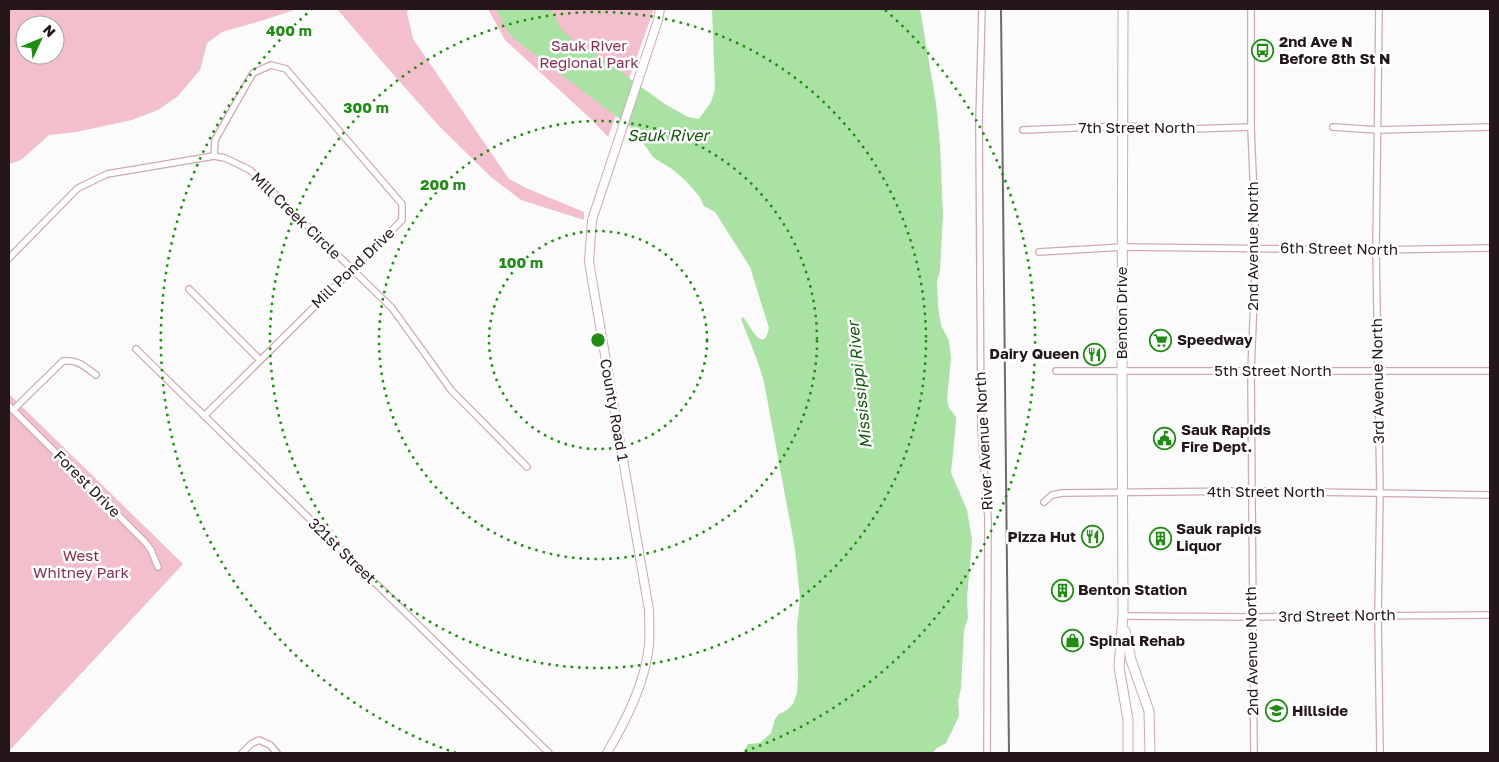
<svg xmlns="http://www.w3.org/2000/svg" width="1499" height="762" viewBox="0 0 1499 762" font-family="'Golos Text',sans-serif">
	<rect width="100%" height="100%" fill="#fbfbfb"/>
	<g fill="#f3bfcc" fill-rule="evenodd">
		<path d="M 9,9 L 297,9 L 264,20 L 222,32 L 207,43 L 200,70 L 178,96 L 158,110 L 132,120 L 76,132 L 49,135 L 21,160 L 9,164 ZM 25,25 L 55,25 L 55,55 L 25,55 Z"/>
		<path d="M 337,9 L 408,9 L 407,13 L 413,39 L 509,179 L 526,188 L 584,212 L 584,220 L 521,200 L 491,177 L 439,126 L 385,65 Z"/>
		<path d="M 488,9 L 654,9 L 608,137 L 592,120 L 505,40 Z"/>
		<path d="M 9,394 L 183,564 L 9,751 Z"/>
	</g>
	<path fill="#aae2a3" d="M 496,9 L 551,9 L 561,29 L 579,45 L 612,63 L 630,79 L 665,104 L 688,117 L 699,119 L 711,102 L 715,89 L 712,9 L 920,9 L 936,103 L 940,145 L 943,215 L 940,271 L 937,281 L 938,306 L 941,325 L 949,341 L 951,358 L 947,399 L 949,408 L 956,417 L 956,422 L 951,473 L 967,510 L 972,540 L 967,598 L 968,618 L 964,630 L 961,688 L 958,701 L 959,716 L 946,743 L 937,748 L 932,753 L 743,753 L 748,744 L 760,743 L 771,733 L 775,719 L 779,714 L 787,710 L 793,704 L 797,693 L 798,676 L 797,627 L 800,598 L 795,549 L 764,382 C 758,360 749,340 741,319 L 743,317 C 749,323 763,357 769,328 L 750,267 L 715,212 L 704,206 L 699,196 L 686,181 L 672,169 L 654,158 L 633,129 L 517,41 L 509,34 Z"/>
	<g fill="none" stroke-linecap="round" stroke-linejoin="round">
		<defs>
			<g id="minor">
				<path d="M 982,9 L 979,121 L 981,428 L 988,518 L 987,753"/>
				<path d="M 1251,9 L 1251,127 L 1256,248 L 1251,372 L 1254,753"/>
				<path d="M 1379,9 L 1376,250 L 1380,493 L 1378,616 L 1380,753"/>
				<path d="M 1333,127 L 1378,130 L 1490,127"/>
				<path d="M 1023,130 L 1122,126 L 1190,129 L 1251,127"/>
				<path d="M 1039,252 L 1123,247 L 1376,250 L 1490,248"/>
				<path d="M 9,258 L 78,188 L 107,174 L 214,156 L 225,158 L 250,170 L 392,308 L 451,390 L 527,467"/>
				<path d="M 189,289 L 260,360"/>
				<path d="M 136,349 L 549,753"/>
				<path d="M 1056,371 L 1490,371"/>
				<path d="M 9,406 L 145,542 L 151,550 L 158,567"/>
				<path d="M 13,410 L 63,361 C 78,359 85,367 96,375"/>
				<path d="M 204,416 L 402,220 L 402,204 L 286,69 L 271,65 L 253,73 L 215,140 L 214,156"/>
				<path d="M 1044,502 L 1052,495 L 1062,493 L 1252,491 L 1490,495"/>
				<path d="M 1123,616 L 1252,617 L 1490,615"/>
				<path d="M 242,753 L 251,744 L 259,740 L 270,745 L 277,753"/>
			</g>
			<path id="tertiary" d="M 607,753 C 626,720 645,684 649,645 C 650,634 649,622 649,610 L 589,262 L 592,220 L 658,20 L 660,9"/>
			<g id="secondary">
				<path d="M 1123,9 L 1122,371 L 1123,615 L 1119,667 L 1128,720 L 1128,753"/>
				<path d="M 1125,631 L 1131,660 L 1149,711 L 1150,753"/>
			</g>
		</defs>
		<use href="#minor" stroke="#d1a8b2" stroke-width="8"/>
		<use href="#tertiary" stroke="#d1a8b2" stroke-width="10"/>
		<use href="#secondary" stroke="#d1a8b2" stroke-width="11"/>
		<use href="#minor" stroke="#fff" stroke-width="5.5"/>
		<use href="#tertiary" stroke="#fff" stroke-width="8"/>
		<use href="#secondary" stroke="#fff" stroke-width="9"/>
		<path stroke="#706769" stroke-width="2" d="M 1001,9 L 1009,753"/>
	</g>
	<g fill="none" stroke="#1e8d12" stroke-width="2.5" stroke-dasharray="2.5 5">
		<circle cx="598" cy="340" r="109"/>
		<circle cx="598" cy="340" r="219"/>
		<circle cx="598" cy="340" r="328"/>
		<path d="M456 753A437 437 0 0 1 311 10M885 10A437 437 0 0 1 740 753"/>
	</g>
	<defs>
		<symbol id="bus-ring" viewBox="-11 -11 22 22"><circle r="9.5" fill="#fff" stroke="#1e8d12" stroke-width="1.5"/><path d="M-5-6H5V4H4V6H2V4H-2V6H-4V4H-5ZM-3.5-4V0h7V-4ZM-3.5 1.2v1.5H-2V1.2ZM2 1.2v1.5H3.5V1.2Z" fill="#1e8d12"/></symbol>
		<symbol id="supermarket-ring" viewBox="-11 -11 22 22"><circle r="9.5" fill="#fff" stroke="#1e8d12" stroke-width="1.5"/><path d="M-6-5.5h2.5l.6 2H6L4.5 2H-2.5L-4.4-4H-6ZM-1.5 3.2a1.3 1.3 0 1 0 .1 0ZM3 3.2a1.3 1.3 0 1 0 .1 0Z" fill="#1e8d12"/></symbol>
		<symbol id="restaurant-ring" viewBox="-11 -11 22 22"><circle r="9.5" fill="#fff" stroke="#1e8d12" stroke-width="1.5"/><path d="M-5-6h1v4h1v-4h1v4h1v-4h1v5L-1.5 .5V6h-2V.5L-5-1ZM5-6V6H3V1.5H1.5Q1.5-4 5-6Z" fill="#1e8d12"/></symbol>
		<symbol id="civic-ring" viewBox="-11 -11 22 22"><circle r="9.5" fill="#fff" stroke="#1e8d12" stroke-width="1.5"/><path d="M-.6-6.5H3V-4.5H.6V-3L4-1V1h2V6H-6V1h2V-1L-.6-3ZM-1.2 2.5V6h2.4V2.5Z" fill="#1e8d12"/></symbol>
		<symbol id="building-ring" viewBox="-11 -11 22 22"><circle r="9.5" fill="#fff" stroke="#1e8d12" stroke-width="1.5"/><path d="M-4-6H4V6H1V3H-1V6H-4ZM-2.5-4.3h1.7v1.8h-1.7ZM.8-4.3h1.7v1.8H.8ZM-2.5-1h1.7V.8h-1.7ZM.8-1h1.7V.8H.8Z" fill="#1e8d12"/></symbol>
		<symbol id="shop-ring" viewBox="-11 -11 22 22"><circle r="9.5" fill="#fff" stroke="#1e8d12" stroke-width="1.5"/><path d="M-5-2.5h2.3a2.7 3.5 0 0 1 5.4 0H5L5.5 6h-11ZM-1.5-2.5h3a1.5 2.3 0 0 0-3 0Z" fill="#1e8d12"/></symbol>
		<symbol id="school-ring" viewBox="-11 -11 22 22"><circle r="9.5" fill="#fff" stroke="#1e8d12" stroke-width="1.5"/><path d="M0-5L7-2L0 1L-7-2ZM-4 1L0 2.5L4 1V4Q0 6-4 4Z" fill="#1e8d12"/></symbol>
	</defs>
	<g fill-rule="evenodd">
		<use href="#bus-ring" x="1250" y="38" width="25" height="25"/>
		<use href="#supermarket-ring" x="1148" y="328" width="25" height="25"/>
		<use href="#restaurant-ring" x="1082" y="342" width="25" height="25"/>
		<use href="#civic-ring" x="1152" y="426" width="25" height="25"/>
		<use href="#restaurant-ring" x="1080" y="524" width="25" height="25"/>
		<use href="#building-ring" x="1148" y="526" width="25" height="25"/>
		<use href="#building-ring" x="1050" y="578" width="25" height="25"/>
		<use href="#shop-ring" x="1060" y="628" width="25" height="25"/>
		<use href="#school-ring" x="1264" y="698" width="25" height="25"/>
	</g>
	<g text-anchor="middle" stroke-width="5" stroke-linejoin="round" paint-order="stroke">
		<g font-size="15" font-weight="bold" fill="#241619" stroke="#fff" text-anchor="start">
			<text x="1279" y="47">2nd Ave N<tspan x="1279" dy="17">Before 8th St N</tspan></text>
			<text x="1177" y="345">Speedway</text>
			<text x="1079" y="359" text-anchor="end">Dairy Queen</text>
			<text x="1181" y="435">Sauk Rapids<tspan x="1181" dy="17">Fire Dept.</tspan></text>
			<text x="1176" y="534">Sauk rapids<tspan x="1176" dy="17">Liquor</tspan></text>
			<text x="1076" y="542" text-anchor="end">Pizza Hut</text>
			<text x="1078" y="595">Benton Station</text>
			<text x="1089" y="646">Spinal Rehab</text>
			<text x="1292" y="716">Hillside</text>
		</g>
		<g font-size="15" fill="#8d2e50" stroke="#fff">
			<text x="589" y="51">Sauk River<tspan x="589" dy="17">Regional Park</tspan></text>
			<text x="81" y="561">West<tspan x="81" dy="17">Whitney Park</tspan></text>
		</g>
		<g font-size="15" fill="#241619" stroke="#fff">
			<text x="1137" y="133">7th Street North</text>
			<text transform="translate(296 216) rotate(44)" y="5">Mill Creek Circle</text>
			<text transform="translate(1253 246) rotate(-90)" y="5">2nd Avenue North</text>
			<text transform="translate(1339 249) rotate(1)" y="5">6th Street North</text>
			<text transform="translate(353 268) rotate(-44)" y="5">Mill Pond Drive</text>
			<text transform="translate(1122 313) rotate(-90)" y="5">Benton Drive</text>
			<text x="1273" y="376">5th Street North</text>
			<text transform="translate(1378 381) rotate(-91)" y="5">3rd Avenue North</text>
			<text transform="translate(614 410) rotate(80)" y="5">County Road 1</text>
			<text transform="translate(984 441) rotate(-93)" y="5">River Avenue North</text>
			<text transform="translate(87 484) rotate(45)" y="5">Forest Drive</text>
			<text x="1266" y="497">4th Street North</text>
			<text transform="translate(342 551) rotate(44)" y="5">321st Street</text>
			<text transform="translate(1337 616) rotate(-1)" y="5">3rd Street North</text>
			<text transform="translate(1252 651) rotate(-91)" y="5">2nd Avenue North</text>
		</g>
		<g font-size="16" font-style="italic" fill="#0f5b07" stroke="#fff">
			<text x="668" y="141">Sauk River</text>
			<text transform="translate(859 385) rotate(-96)" y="6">Mississippi River</text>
		</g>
	</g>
	<circle cx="598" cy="340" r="8" fill="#1e8d12" stroke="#fff" stroke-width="2.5"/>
	<g font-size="15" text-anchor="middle" font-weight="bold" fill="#1e8d12" stroke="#fff" stroke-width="5" stroke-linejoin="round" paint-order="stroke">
		<text x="289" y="36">400 m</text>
		<text x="366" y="113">300 m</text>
		<text x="443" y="190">200 m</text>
		<text x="521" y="268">100 m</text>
	</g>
	<rect width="1499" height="762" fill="none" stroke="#241619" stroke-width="20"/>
	<g transform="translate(40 40) rotate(46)"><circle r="24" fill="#ffffff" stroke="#a7a2a3"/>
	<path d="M0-4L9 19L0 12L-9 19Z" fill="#1e8d12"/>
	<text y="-8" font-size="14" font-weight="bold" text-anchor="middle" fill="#241619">N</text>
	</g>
</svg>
